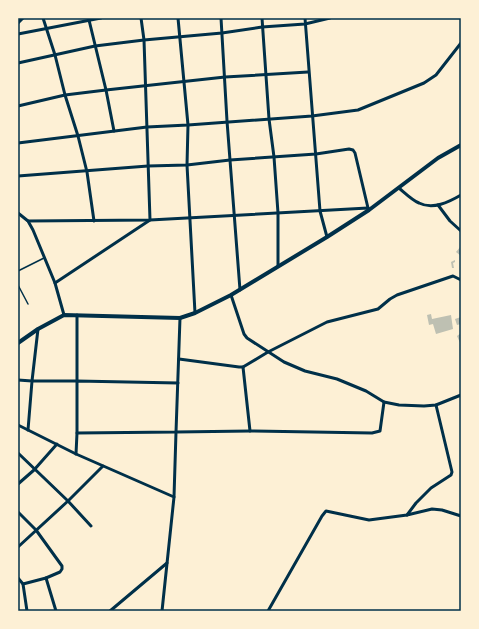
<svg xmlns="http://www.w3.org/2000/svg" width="479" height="629" viewBox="0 0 479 629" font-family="Poppins,sans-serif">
	<rect width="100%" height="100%" fill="#fdf0d5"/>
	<g fill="#bec0b2">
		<path d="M 461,246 L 461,256 L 456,252 Z"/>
		<path d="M 455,260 L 455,262 L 453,263 L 454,268 L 452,268 L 451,262 Z"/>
		<path d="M 431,314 L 432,319 L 451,315 L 453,329 L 436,334 L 433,324 L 429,325 L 427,315 Z"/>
		<path d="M 461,317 L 461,324 L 457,325 L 455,319 Z"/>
		<path d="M 461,333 L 461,345 L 457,336 Z"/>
	</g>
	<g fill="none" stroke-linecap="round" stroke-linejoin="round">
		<g stroke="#003049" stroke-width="1.5">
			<path d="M 18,271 L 44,258"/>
			<path d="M 18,285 L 28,304"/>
		</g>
		<g stroke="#003049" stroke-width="3">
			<path d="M 43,18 L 55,55 L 65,95 L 78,136 L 87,172 L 94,221"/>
			<path d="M 178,18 L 188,125 L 187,165 L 195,313"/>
			<path d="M 221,18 L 227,121 L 240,290"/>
			<path d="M 262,18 L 269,119 L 274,157 L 278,213 L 278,266"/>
			<path d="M 305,18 L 320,211 L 327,237"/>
			<path d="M 89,20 L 106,90 L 114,131"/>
			<path d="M 18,23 L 23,18"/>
			<path d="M 18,34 L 101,18"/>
			<path d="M 18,63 L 95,46 L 144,40 L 222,33 L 262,27 L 305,24 L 330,18"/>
			<path d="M 18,106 L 65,95 L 106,90 L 225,77 L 308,72"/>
			<path d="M 18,143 L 147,127 L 188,125 L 312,116 L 358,110 L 424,83 L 436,75 L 461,43"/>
			<path d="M 18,176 L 148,166 L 187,165 L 230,160 L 316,154 L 349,149 L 353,150 L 355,153 L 368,208"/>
			<path d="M 399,188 C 405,193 412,200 419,203 C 433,210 449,202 461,195"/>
			<path d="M 438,205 L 450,221 L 461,231"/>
			<path d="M 18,213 L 28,221 L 33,230 L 55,283 L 64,315"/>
			<path d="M 28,221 L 150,220 L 368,208 L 369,209"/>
			<path d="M 55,283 L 150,220 L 144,40 L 141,18"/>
			<path d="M 231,295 L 244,334 L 247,338 L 284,362 L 305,371 L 337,379 L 366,391 L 384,402 L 399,405 L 424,406 L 436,405 L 461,395"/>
			<path d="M 38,329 L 32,381 L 77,381 L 77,315"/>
			<path d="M 179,359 L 239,367 L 243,367 L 268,352 L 327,322 L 378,309 L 390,299 L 397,295 L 450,277 L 453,276 L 461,280"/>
			<path d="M 243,367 L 250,431"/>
			<path d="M 18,380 L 32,381 L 28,430"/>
			<path d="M 18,425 L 76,454 L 174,497 L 162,611"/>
			<path d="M 77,433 L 77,381 L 178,383"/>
			<path d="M 18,453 L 68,501 L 91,526"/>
			<path d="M 76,454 L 77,433 L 176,432 L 180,318"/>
			<path d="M 18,484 L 34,470 L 57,444"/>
			<path d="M 174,497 L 176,432 L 250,431 L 372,433 L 380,431 L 384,402"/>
			<path d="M 18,512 L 36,530 L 62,566 L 62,569 L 60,572 L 46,578"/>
			<path d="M 407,515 L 416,503 L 431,488 L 451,475 L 452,472 L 436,405"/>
			<path d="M 18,547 L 68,501 L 103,466"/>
			<path d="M 18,578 L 23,584 L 27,611"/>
			<path d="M 23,584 L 46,578 L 56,611"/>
			<path d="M 110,611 L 167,563"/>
			<path d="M 268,611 L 322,516 L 326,511 L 369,520 L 407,515 L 432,509 L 442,510 L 461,516"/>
		</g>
		<path stroke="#003049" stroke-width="4" d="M 18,343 L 38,329 L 64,315 L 180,318 L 195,313 L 231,295 L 327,237 L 369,210 L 438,158 L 461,145"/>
	</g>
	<rect width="479" height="629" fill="none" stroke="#fdf0d5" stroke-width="38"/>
	<rect x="19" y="19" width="441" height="591" fill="none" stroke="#003049" stroke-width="1.5"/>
</svg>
